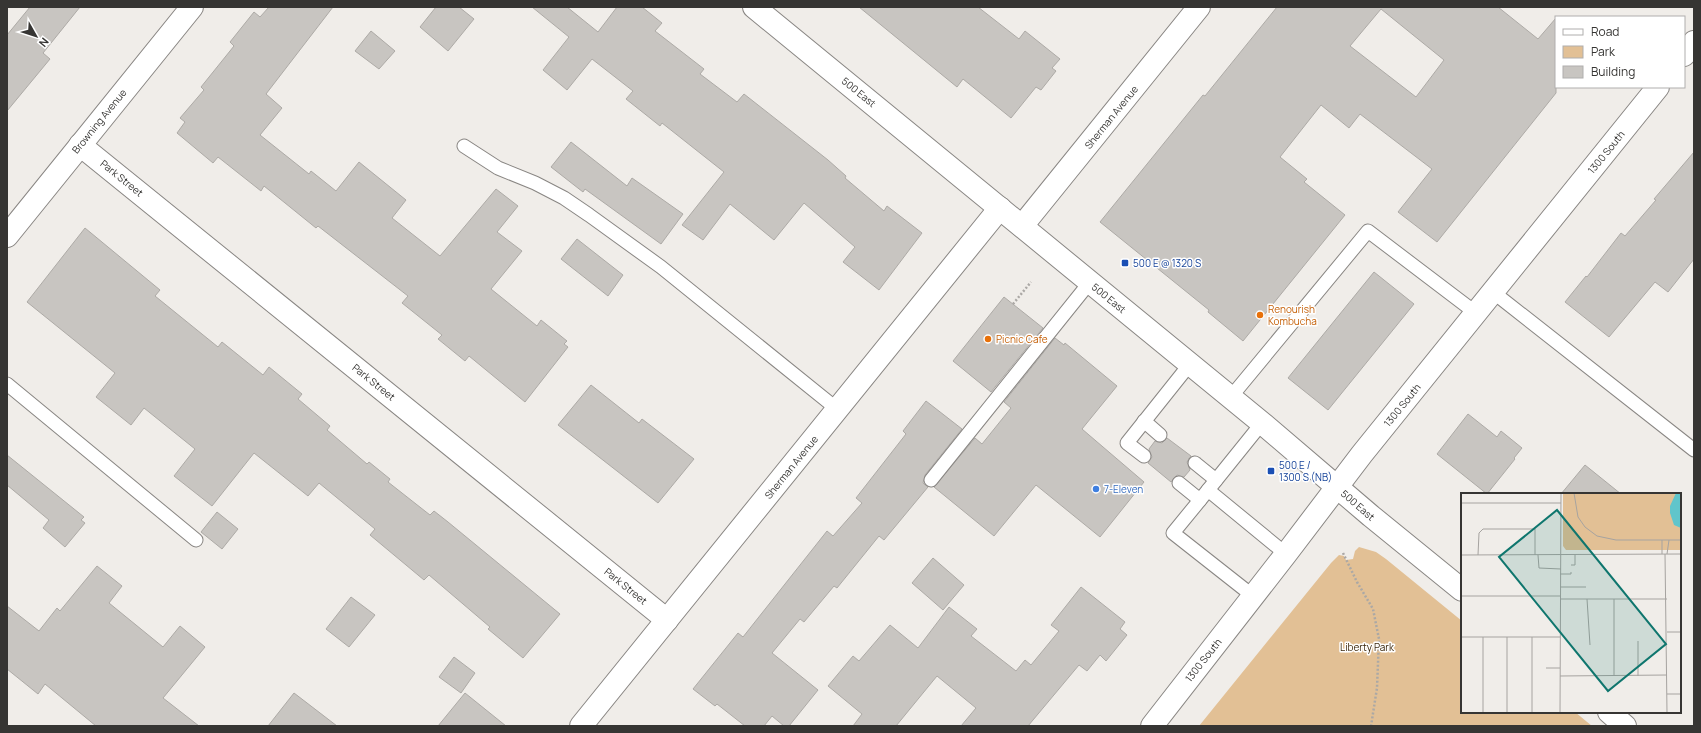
<svg xmlns="http://www.w3.org/2000/svg" width="1701" height="733" viewBox="0 0 1701 733" font-family="Manrope,sans-serif">
	<rect width="100%" height="100%" fill="#f0ede9"/>
	<path fill="#e2c095" d="M 1359,547 L 1376,552 L 1386,559 L 1462,621 L 1462,712 L 1575,712 L 1592,726 L 1199,726 L 1331,563 L 1339,555 L 1344,556 L 1346,560 L 1353,559 L 1355,551 Z"/>
	<g fill="#c8c5c1" stroke="#adaaa6" fill-rule="evenodd">
		<path d="M 30,7 L 80,7 L 43,53 L 50,59 L 7,111 L 7,35 Z"/>
		<path d="M 269,7 L 333,7 L 266,94 L 282,108 L 260,135 L 309,174 L 311,171 L 336,191 L 359,162 L 406,200 L 392,218 L 440,256 L 496,189 L 518,206 L 497,232 L 522,251 L 491,289 L 537,326 L 541,320 L 567,341 L 564,344 L 568,347 L 525,402 L 469,356 L 465,361 L 438,339 L 442,335 L 402,303 L 408,296 L 318,226 L 316,228 L 264,186 L 261,191 L 218,157 L 213,163 L 177,133 L 185,122 L 180,118 L 204,90 L 201,87 L 234,46 L 230,42 L 254,12 L 260,17 Z"/>
		<path d="M 436,7 L 459,7 L 474,19 L 448,51 L 420,27 Z"/>
		<path d="M 532,7 L 567,7 L 598,32 L 617,7 L 642,7 L 662,23 L 655,31 L 704,69 L 700,74 L 737,102 L 744,94 L 828,160 L 846,176 L 845,178 L 884,211 L 887,206 L 922,233 L 879,290 L 843,262 L 855,247 L 804,203 L 774,240 L 730,204 L 703,240 L 682,225 L 724,172 L 662,123 L 660,126 L 626,99 L 633,91 L 592,59 L 567,90 L 543,70 L 569,37 Z"/>
		<path d="M 859,7 L 978,7 L 1019,39 L 1025,31 L 1060,59 L 1052,68 L 1056,71 L 1041,90 L 1036,87 L 1011,118 L 963,79 L 957,87 Z"/>
		<path d="M 1277,7 L 1498,7 L 1538,39 L 1556,18 L 1556,93 L 1437,242 L 1398,212 L 1432,169 L 1360,114 L 1349,128 L 1321,105 L 1280,157 L 1307,179 L 1304,182 L 1345,215 L 1243,341 L 1208,312 L 1209,310 L 1100,222 L 1203,95 L 1205,96 ZM 1381,9 L 1444,60 L 1416,97 L 1350,46 Z"/>
		<path d="M 371,31 L 395,51 L 379,69 L 355,51 Z"/>
		<path d="M 571,142 L 627,186 L 632,178 L 683,214 L 661,244 L 585,189 L 583,192 L 551,167 Z"/>
		<path d="M 1694,152 L 1694,259 L 1668,292 L 1655,282 L 1609,337 L 1565,302 L 1586,276 L 1587,277 L 1621,233 L 1625,236 L 1656,200 L 1654,199 Z"/>
		<path d="M 85,228 L 160,290 L 155,296 L 218,347 L 222,342 L 263,375 L 269,367 L 302,394 L 298,399 L 330,426 L 327,430 L 367,464 L 369,462 L 390,479 L 388,482 L 430,515 L 434,511 L 448,522 L 560,614 L 523,658 L 488,629 L 490,627 L 429,575 L 424,580 L 370,535 L 375,529 L 319,483 L 308,496 L 254,453 L 212,506 L 174,476 L 195,449 L 144,408 L 131,425 L 96,397 L 115,373 L 27,302 Z"/>
		<path d="M 577,239 L 623,275 L 608,296 L 561,259 Z"/>
		<path d="M 1374,272 L 1414,304 L 1328,410 L 1288,378 Z"/>
		<path d="M 1004,297 L 1043,328 L 991,392 L 953,361 Z"/>
		<path d="M 1055,338 L 1064,345 L 1065,343 L 1117,386 L 1082,429 L 1144,482 L 1100,537 L 1036,485 L 994,536 L 934,487 L 975,438 L 982,444 L 1011,408 L 1004,402 Z"/>
		<path d="M 591,385 L 639,423 L 642,419 L 694,459 L 658,503 L 558,425 Z"/>
		<path d="M 926,401 L 962,429 L 925,475 L 923,483 L 928,487 L 884,540 L 879,536 L 837,588 L 834,586 L 804,622 L 800,619 L 772,653 L 818,690 L 789,726 L 784,726 L 772,716 L 764,726 L 745,726 L 717,704 L 715,706 L 693,689 L 738,633 L 743,637 L 827,531 L 833,536 L 862,503 L 856,498 L 906,434 L 903,431 Z"/>
		<path d="M 1468,414 L 1497,437 L 1501,431 L 1522,448 L 1514,458 L 1515,459 L 1487,494 L 1437,454 Z"/>
		<path d="M 1167,438 L 1191,456 L 1187,462 L 1190,470 L 1184,477 L 1177,475 L 1171,482 L 1148,463 L 1152,457 L 1149,449 L 1155,441 L 1162,443 Z"/>
		<path d="M 7,455 L 84,517 L 81,520 L 85,523 L 65,547 L 43,528 L 49,520 L 7,485 Z"/>
		<path d="M 1585,465 L 1621,494 L 1561,494 Z"/>
		<path d="M 217,512 L 238,529 L 222,549 L 201,532 Z"/>
		<path d="M 933,558 L 964,585 L 943,610 L 912,583 Z"/>
		<path d="M 97,566 L 122,586 L 109,603 L 163,647 L 180,626 L 205,647 L 163,698 L 199,726 L 96,726 L 45,684 L 38,694 L 7,669 L 7,606 L 39,631 L 57,608 L 60,611 Z"/>
		<path d="M 1081,587 L 1125,622 L 1120,629 L 1127,635 L 1106,661 L 1100,655 L 1087,671 L 1079,665 L 1028,726 L 961,726 L 976,708 L 937,676 L 896,726 L 853,726 L 862,714 L 828,686 L 853,656 L 859,661 L 890,625 L 918,648 L 949,607 L 977,629 L 971,636 L 1016,671 L 1025,660 L 1031,665 L 1059,631 L 1051,625 Z"/>
		<path d="M 351,597 L 375,615 L 349,647 L 326,629 Z"/>
		<path d="M 454,657 L 475,673 L 461,693 L 439,677 Z"/>
		<path d="M 294,693 L 337,726 L 268,726 Z"/>
		<path d="M 465,693 L 506,726 L 438,726 Z"/>
	</g>
	<g fill="none" stroke-linecap="round" stroke-linejoin="round">
		<defs>
			<g id="service">
				<path d="M 464,146 L 498,168 L 535,183 L 564,198 L 589,215 L 661,267 L 837,409"/>
				<path d="M 1493,292 L 1694,450"/>
				<path d="M 7,384 L 196,540"/>
				<path d="M 1230,398 L 1368,231 L 1476,313"/>
				<path d="M 1144,421 L 1160,435"/>
				<path d="M 1144,456 L 1127,443 L 1190,364"/>
				<path d="M 1195,463 L 1216,480"/>
				<path d="M 931,480 L 1090,282"/>
				<path d="M 1179,483 L 1200,500 L 1262,423"/>
				<path d="M 1208,490 L 1286,554"/>
				<path d="M 1200,500 L 1173,533 L 1253,596"/>
			</g>
			<g id="minor">
				<path d="M 80,145 L 667,620"/>
				<path d="M 1022,226 L 1199,7"/>
				<path d="M 7,236 L 192,7"/>
				<path d="M 581,726 L 1000,208"/>
			</g>
			<g id="tertiary">
				<path d="M 754,7 L 1262,423 L 1371,516 L 1462,590"/>
				<path d="M 1609,712 L 1625,726"/>
			</g>
			<g id="secondary">
				<path d="M 1684,55 L 1694,42"/>
				<path d="M 1152,726 L 1286,554 L 1362,454 L 1658,87"/>
			</g>
		</defs>
		<use href="#service" stroke="#898683" stroke-width="15"/>
		<use href="#minor" stroke="#898683" stroke-width="24"/>
		<use href="#tertiary" stroke="#898683" stroke-width="24"/>
		<use href="#secondary" stroke="#898683" stroke-width="24"/>
		<g stroke="#aba8a5" stroke-width="2.5" stroke-dasharray="2 2" stroke-linecap="butt">
			<path d="M 1013,304 L 1031,282"/>
			<path d="M 1343,553 L 1357,582 L 1373,609 L 1379,639 L 1377,688 L 1371,726"/>
		</g>
		<use href="#service" stroke="#fff" stroke-width="13"/>
		<use href="#minor" stroke="#fff" stroke-width="22"/>
		<use href="#tertiary" stroke="#fff" stroke-width="22"/>
		<use href="#secondary" stroke="#fff" stroke-width="22"/>
	</g>
	<g fill="#1a4fb4" stroke="#fff" stroke-width="1.5">
		<rect x="1121" y="259" width="8" height="8" rx="2"/>
		<rect x="1267" y="467" width="8" height="8" rx="2"/>
	</g>
	<g fill="#e8710a" stroke="#fff" stroke-width="1.5">
		<circle cx="1260" cy="315" r="4"/>
		<circle cx="988" cy="339" r="4"/>
	</g>
	<circle fill="#3f7fe0" stroke="#fff" stroke-width="1.5" cx="1096" cy="489" r="4"/>
	<g text-anchor="middle" stroke-width="3" stroke-linejoin="round" paint-order="stroke">
		<g font-size="10" fill="#363533" stroke="#fff">
			<text transform="translate(859 92) rotate(39)" y="4">500 East</text>
			<text transform="translate(1111 117) rotate(-51)" y="4">Sherman Avenue</text>
			<text transform="translate(99 121) rotate(-51)" y="4">Browning Avenue</text>
			<text transform="translate(1606 152) rotate(-51)" y="4">1300 South</text>
			<text transform="translate(122 178) rotate(39)" y="4">Park Street</text>
			<text transform="translate(1109 298) rotate(39)" y="4">500 East</text>
			<text transform="translate(374 382) rotate(39)" y="4">Park Street</text>
			<text transform="translate(1402 405) rotate(-51)" y="4">1300 South</text>
			<text transform="translate(791 467) rotate(-51)" y="4">Sherman Avenue</text>
			<text transform="translate(1358 505) rotate(41)" y="4">500 East</text>
			<text transform="translate(626 586) rotate(39)" y="4">Park Street</text>
			<text transform="translate(1203 660) rotate(-52)" y="4">1300 South</text>
		</g>
		<g font-size="10" fill="#164399" stroke="#fff" text-anchor="start">
			<text x="1133" y="267">500 E @ 1320 S</text>
			<text x="1279" y="469">500 E /<tspan x="1279" dy="12">1300 S (NB)</tspan></text>
		</g>
		<g font-size="10" fill="#c56008" stroke="#fff" text-anchor="start">
			<text x="1268" y="313">Renourish<tspan x="1268" dy="12">Kombucha</tspan></text>
			<text x="996" y="343">Picnic Cafe</text>
		</g>
		<g font-size="10" fill="#366cbe" stroke="#fff" text-anchor="start">
			<text x="1104" y="493">7-Eleven</text>
		</g>
		<g font-size="10" fill="#3b270c" stroke="#fff">
			<text x="1367" y="651">Liberty Park</text>
		</g>
	</g>
	<g transform="translate(1461 493)">
		<rect width="220" height="220" fill="#f0ede9"/>
		<path d="M 102,0 L 220,0 L 220,57 L 105,57 L 102,53 Z" fill="#e2c095"/>
		<path d="M 215,0 L 220,0 L 220,35 L 213,32 L 209,20 L 209,13 Z" fill="#60c5cb"/>
		<path fill="none" stroke="#a6a3a0" stroke-width="1" d="M 113,0 L 117,24 L 124,34 L 136,43 L 155,47 L 220,47M 0,10 L 100,10M 201,47 L 201,61M 204,61 L 206,220M 206,61 L 208,47M 0,62 L 220,61M 17,62 L 18,40 L 22,36 L 74,36 L 74,62M 77,62 L 78,75 L 100,76M 110,72 L 114,72 L 114,61M 99,81 L 110,81 L 110,79M 99,94 L 125,94M 0,103 L 99,103M 99,106 L 206,106M 126,106 L 129,152M 153,106 L 153,183M 206,139 L 220,139M 0,144 L 99,144M 22,144 L 22,220M 71,144 L 71,220M 85,175 L 99,175M 99,183 L 206,182M 177,183 L 177,148M 206,201 L 220,201M 46,220 L 46,144M 99,220 L 100,0"/>
		<path fill="#0f766e" fill-opacity="0.15" stroke="#0f766e" stroke-width="2" d="M 96,17 L 205,151 L 147,198 L 38,64 Z"/>
		<rect width="220" height="220" fill="none" stroke="#363533" stroke-width="2"/>
	</g>
	<rect width="1701" height="733" fill="none" stroke="#363533" stroke-width="16"/>
	<rect x="1555" y="16" width="130" height="72" fill="#ffffff" stroke="#afaead"/>
	<rect x="1563" y="29" width="20" height="6" fill="#ffffff" stroke="#afaead"/>
	<text x="1591" y="36" font-size="12" fill="#363533">Road</text>
	<rect x="1563" y="46" width="20" height="12" fill="#e2c095" stroke="#afaead"/>
	<text x="1591" y="56" font-size="12" fill="#363533">Park</text>
	<rect x="1563" y="66" width="20" height="12" fill="#c8c5c1" stroke="#afaead"/>
	<text x="1591" y="76" font-size="12" fill="#363533">Building</text>
	<g transform="translate(36 36) rotate(129)" stroke="#ffffff" stroke-width="3" paint-order="stroke">
	<path d="M0-3L7 15L0 10L-7 15Z" fill="#363533"/>
	<text y="-6" font-size="11" font-weight="bold" text-anchor="middle" fill="#363533">N</text>
	</g>
</svg>
